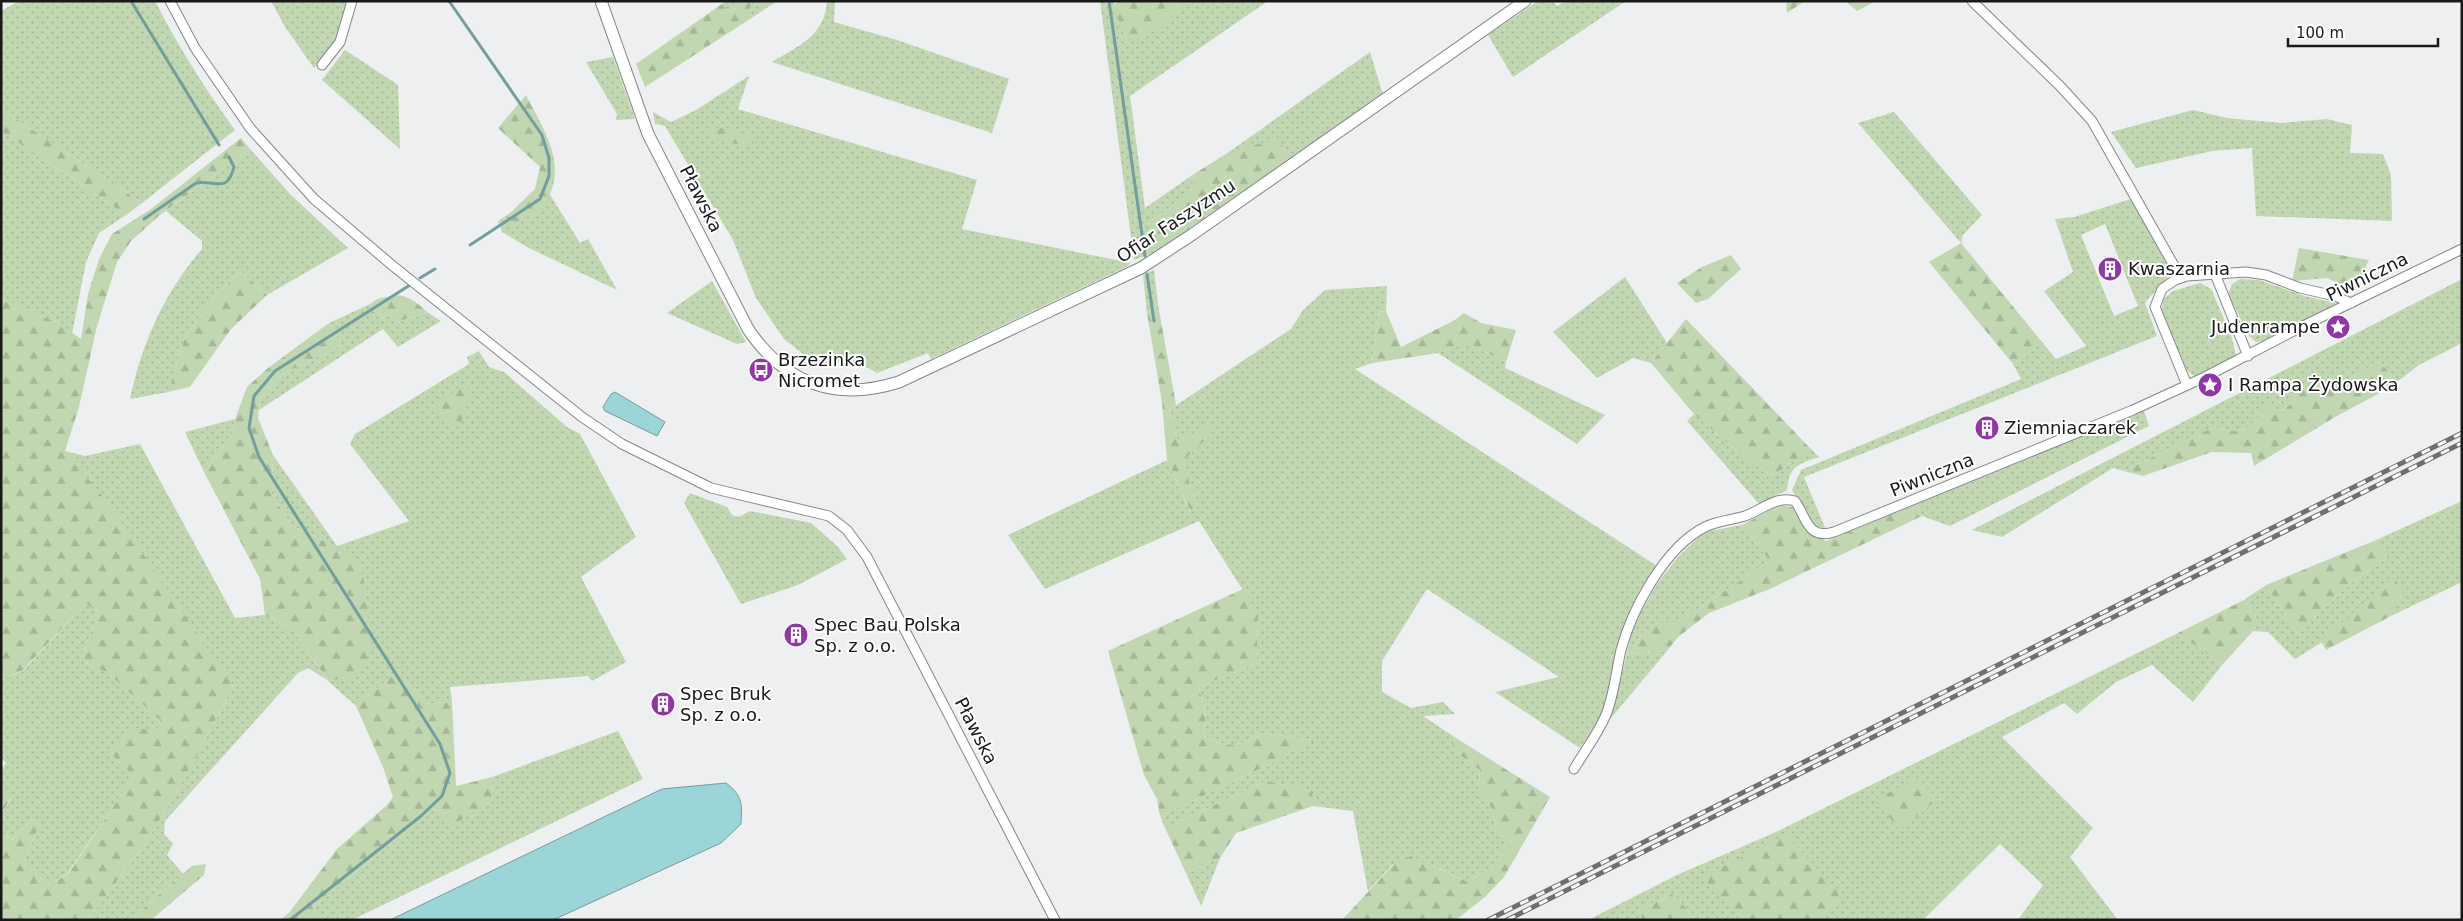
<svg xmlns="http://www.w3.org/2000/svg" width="2463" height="921" viewBox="0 0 2463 921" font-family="'DejaVu Sans',sans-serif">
	<defs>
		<pattern id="grass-dots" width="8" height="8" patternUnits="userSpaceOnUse" patternTransform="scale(1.25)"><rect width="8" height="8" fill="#c0d7b2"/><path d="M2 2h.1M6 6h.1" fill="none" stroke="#a4b898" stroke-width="1.8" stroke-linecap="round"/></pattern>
		<pattern id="forest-firs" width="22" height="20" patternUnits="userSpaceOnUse" patternTransform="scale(1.25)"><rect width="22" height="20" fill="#c0d7b2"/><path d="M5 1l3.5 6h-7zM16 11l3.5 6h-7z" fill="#a4b898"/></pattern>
	</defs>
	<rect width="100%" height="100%" fill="#eeeff0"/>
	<g fill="url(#grass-dots)" fill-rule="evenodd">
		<path d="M 19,1 L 155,1 C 178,46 205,89 235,130 L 142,203 L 1,109 L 1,11 Z"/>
		<path d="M 271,1 L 349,1 C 340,33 337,44 314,68 L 285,27 Z"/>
		<path d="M 726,1 L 746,1 L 730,12 L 722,4 Z"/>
		<path d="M 751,1 L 777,1 L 750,19 Z"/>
		<path d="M 827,1 L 835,1 L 834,22 L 897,40 L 1009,79 L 992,133 L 772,62 C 798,46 825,36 827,1 Z"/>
		<path d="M 1100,1 L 1113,1 L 1127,43 L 1184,1 L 1268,1 L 1130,96 L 1145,208 L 1194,174 L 1191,194 L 1148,223 L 1155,252 L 1134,260 Z"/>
		<path d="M 1538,1 L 1553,1 L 1557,6 L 1566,1 L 1626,1 L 1513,77 L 1488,35 Z"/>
		<path d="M 345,50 L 398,85 L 400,149 L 322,80 Z"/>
		<path d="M 1370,52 L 1384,98 L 1290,159 L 1226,154 Z"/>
		<path d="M 613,57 L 635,119 L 616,120 L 617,114 L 586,62 Z"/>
		<path d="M 749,76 L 738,109 L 977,180 L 962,229 L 1131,263 L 1126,267 L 931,359 L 928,353 L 877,373 C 854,359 847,360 820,367 L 784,339 L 756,298 L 733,240 L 665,126 L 655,124 L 653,112 L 671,122 L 696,110 Z"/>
		<path d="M 2193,110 L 2227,118 L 2281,123 L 2327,119 L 2352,125 L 2350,153 L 2383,154 L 2391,175 L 2392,221 L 2256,216 L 2252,148 L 2212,151 L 2136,168 L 2111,132 Z"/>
		<path d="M 1894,112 L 1982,215 L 1963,235 L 1961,243 L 1858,123 Z"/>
		<path d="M 1,131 L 126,215 L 99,233 L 86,262 L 72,334 L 56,322 L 1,298 Z"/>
		<path d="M 250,149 L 290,194 L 348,248 L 267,295 L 240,271 L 211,301 L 185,337 L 168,392 L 130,399 C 142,343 164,293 202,249 L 202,241 L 166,211 Z"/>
		<path d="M 549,193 L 580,243 L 588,239 L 617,290 L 529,248 L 502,232 L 498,221 L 510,213 L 512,225 L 546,201 Z"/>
		<path d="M 2131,199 L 2171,269 C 2168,282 2153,291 2145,303 L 2157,336 L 1804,477 L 1826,530 L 1815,526 L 1792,490 L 1801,470 L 2021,379 L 2013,364 L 2042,342 L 2056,359 L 2086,346 L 2044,291 L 2073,272 L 2055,219 L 2074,217 ZM 2105,224 L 2138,306 L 2114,316 L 2081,235 Z"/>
		<path d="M 1154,270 L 1158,304 L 1147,313 L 1143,275 Z"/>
		<path d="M 1625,277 L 1667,343 L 1651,363 L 1633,358 L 1597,378 L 1553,332 Z"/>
		<path d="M 2240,279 L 2259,280 L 2304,296 L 2336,303 L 2332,307 L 2270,340 L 2256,342 L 2249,336 L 2228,294 L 2232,284 Z"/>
		<path d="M 2462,279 L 2462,343 L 2419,365 L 2389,388 L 2391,375 L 2379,361 L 2345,382 L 2319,376 L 2307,382 L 2297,398 L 2281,411 L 2267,407 C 2246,431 2246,436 2214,427 L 2124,471 L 2113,468 L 2002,537 L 1972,530 Z"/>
		<path d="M 712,281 L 746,342 L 737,344 L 667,313 Z"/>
		<path d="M 2200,283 L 2211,289 L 2231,335 L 2236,355 L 2201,376 L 2194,376 L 2183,367 L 2161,312 L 2164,299 L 2173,291 Z"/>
		<path d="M 1387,286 L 1386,311 L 1379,312 L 1372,363 L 1355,369 L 1657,566 L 1639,592 L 1621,638 L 1604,713 L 1580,748 L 1495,692 L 1559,677 L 1427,589 L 1382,661 L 1382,692 L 1411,708 L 1443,702 L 1455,714 L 1423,716 L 1456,738 L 1451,748 L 1480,770 L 1478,789 L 1491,807 L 1498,834 L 1511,841 L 1493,866 L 1468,882 L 1434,866 L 1393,864 L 1368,891 L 1353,811 L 1313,806 L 1311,790 L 1266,781 L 1165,828 L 1160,816 L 1260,769 L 1313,740 L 1262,733 C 1241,747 1225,749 1203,735 L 1206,716 L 1199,687 L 1257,663 L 1258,614 L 1199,521 L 1045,589 L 1008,535 L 1167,460 L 1190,511 L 1197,508 L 1183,461 L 1209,436 L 1209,424 L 1178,442 L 1169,410 L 1291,329 L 1303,310 L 1325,290 Z"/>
		<path d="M 370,304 L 382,319 L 393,314 L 401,321 L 427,312 L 441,321 L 398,347 L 383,329 L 259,410 L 260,398 L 283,374 L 342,345 L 329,323 Z"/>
		<path d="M 1465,342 L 1506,362 L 1505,368 L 1605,415 L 1577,444 L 1438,353 Z"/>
		<path d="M 479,351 L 489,367 L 504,372 L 567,427 L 580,434 L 636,537 L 581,577 L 626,662 L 592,681 L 588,676 L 450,687 L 452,702 L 425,704 L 399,670 L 356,706 L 328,681 L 352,677 L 337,547 L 291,525 L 272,494 L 273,455 L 337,546 L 409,521 L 350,444 L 355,434 L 469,364 L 467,357 Z"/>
		<path d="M 2144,411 L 2149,426 L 1950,526 L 1922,516 L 1917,504 Z"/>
		<path d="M 1694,414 L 1745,458 L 1773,476 L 1810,448 L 1819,457 C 1798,464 1789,466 1787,490 L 1759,504 L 1687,421 Z"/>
		<path d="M 235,419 L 232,435 L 204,472 L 185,432 Z"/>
		<path d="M 140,444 L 235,618 L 265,615 L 296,633 L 327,680 L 308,668 L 298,673 L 165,821 L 164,834 L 173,844 L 167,855 L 183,874 L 130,920 L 87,920 L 144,846 L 193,763 L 233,686 L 65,451 L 85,456 Z"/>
		<path d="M 690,493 L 727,507 L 732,515 L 738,517 L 750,511 L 811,523 L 837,546 L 847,559 L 798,585 L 741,604 L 684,503 Z"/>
		<path d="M 2462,501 L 2462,582 L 2391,616 L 2403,592 L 2295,659 L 2268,632 L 2253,631 L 2257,619 L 2244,600 L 2266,585 L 2297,634 L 2351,583 L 2387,558 L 2374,541 Z"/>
		<path d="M 1742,525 L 1770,561 L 1678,622 L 1659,622 L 1641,634 L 1630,654 L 1667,651 L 1611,718 L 1634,624 L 1657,584 L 1677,558 L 1704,532 Z"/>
		<path d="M 85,604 L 99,612 L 80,660 L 108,673 L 160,720 L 158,731 L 110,753 L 135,775 L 67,874 L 48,885 L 23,864 L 39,826 L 32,819 L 12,840 L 1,830 L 1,814 L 11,799 L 1,790 L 1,771 L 6,763 L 1,758 L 1,680 L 23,671 Z"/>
		<path d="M 2178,633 L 2222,665 L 2193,702 L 2152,665 L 2116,682 L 2077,714 L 2064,703 L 2002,737 L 2093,828 L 2070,857 L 2118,920 L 2018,920 L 2043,885 L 2000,844 L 1923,920 L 1818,920 L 1841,894 L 1703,876 L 1744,920 L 1698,920 L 1672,894 L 1638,911 L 1643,920 L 1588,920 L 1677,875 L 1776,832 Z"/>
		<path d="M 618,731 L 643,779 L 352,920 L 319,920 L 314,907 L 433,809 L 440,811 L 493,801 L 492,777 Z"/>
		<path d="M 1220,858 L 1201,906 L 1186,873 Z"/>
	</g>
	<g fill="url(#forest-firs)">
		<path d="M 746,1 L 751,1 L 750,19 L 645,87 L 636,64 L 722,4 L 730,12 Z"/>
		<path d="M 1120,1 L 1184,1 L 1166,25 L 1127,43 L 1113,5 Z"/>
		<path d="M 1786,1 L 1805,1 L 1787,13 Z"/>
		<path d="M 1846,1 L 1876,1 L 1857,11 Z"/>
		<path d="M 526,95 C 542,127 569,164 546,201 C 539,212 523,219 511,226 L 510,213 L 535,189 L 540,167 L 498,128 Z"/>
		<path d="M 1,109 L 142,203 L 126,215 L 1,131 Z"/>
		<path d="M 727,128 L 755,140 L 747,147 L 701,134 L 710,129 Z"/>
		<path d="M 241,138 L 250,149 L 160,215 L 131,241 L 117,262 L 97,326 L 79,407 L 65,451 L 109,504 L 233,686 L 193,763 L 144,846 L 87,920 L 1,920 L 1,830 L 12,840 L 32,819 L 39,826 L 23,864 L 48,885 L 68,874 L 134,776 L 110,753 L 129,727 L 158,731 L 160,720 L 108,673 L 80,660 L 99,612 L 85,604 L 22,671 L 1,680 L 1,298 L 56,322 L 81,339 L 88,294 L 99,259 L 112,234 L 151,209 Z"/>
		<path d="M 1278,138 L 1290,159 L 1155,252 L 1148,223 L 1191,194 L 1194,174 L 1226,154 Z"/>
		<path d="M 1961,243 L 2042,342 L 2013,364 L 1929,262 Z"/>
		<path d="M 2299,248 L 2369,260 L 2354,290 L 2327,278 L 2292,281 Z"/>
		<path d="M 1731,255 L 1741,269 L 1708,299 L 1696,303 L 1677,283 L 1702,267 Z"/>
		<path d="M 240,271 L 267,295 L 231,329 L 190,387 L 168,392 L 185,337 L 211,301 Z"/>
		<path d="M 396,295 C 409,296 418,303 427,312 L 400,321 L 393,314 L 382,319 L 370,304 L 377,299 Z"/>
		<path d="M 1158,304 L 1176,405 L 1169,410 L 1178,442 L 1209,423 L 1209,436 L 1183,461 L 1197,508 L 1191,512 L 1167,460 L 1162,403 L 1147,313 Z"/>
		<path d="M 1386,311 L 1401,347 L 1455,320 L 1464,313 L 1481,323 L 1516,330 L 1506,362 L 1465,342 L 1438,353 L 1372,363 L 1379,312 Z"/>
		<path d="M 1686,319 L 1810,448 L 1773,476 L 1745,458 L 1694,414 L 1651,363 Z"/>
		<path d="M 329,323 L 342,345 L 283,374 L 260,398 L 258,418 L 273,455 L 272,494 L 291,525 L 337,547 L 362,568 L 368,610 L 370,655 L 352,677 L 328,681 L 296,633 L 265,615 L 260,579 L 204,472 L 232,435 L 235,419 L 247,387 L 268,368 Z"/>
		<path d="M 2379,361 L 2391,375 L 2389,388 L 2335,417 L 2254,466 L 2251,453 L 2212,452 L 2143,476 L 2124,471 L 2214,427 C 2246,436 2246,431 2267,407 L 2282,411 L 2297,398 L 2307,382 L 2319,376 L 2345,382 Z"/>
		<path d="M 467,383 L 469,396 L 460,426 L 446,422 L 433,406 Z"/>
		<path d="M 1917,504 L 1922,516 L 1772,588 L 1709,613 L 1678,637 L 1667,651 L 1630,654 L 1641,634 L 1659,622 L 1678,622 L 1770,561 L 1742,525 L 1780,505 L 1792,507 L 1806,531 L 1826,541 Z"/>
		<path d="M 2374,541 L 2387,558 L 2351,583 L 2297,634 L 2266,585 Z"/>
		<path d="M 2394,577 L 2403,592 L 2391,616 L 2326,650 L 2321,641 Z"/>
		<path d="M 1243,589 L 1258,614 L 1257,663 L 1199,687 L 1206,716 L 1203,735 C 1225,749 1241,747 1262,733 L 1314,740 L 1260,769 L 1160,816 L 1157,799 L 1144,775 L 1108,651 Z"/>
		<path d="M 2244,600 L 2257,619 L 2253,631 L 2222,665 L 2178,633 Z"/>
		<path d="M 399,670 L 425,704 L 452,702 L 456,786 L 492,777 L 493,801 L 451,826 L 440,811 L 433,809 L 314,907 L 319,920 L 280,920 L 289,913 L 337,849 L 387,805 L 393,797 L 383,767 L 356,706 Z"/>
		<path d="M 1456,738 L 1550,797 L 1504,877 L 1485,897 L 1456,920 L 1342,920 L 1394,864 L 1411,856 L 1468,882 L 1493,866 L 1511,841 L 1498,834 L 1491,807 L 1478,789 L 1480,770 L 1451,748 Z"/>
		<path d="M 1918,778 L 1938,799 L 1900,830 L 1875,800 Z"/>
		<path d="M 1266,781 L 1312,790 L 1313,806 L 1236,833 L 1220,858 L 1186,873 L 1165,828 Z"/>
		<path d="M 1,790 L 11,798 L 1,814 Z"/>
		<path d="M 1786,835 L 1841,894 L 1818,920 L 1744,920 L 1702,877 Z"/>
		<path d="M 206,864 L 204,875 L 151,920 L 130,920 L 192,866 Z"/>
		<path d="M 1672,894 L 1698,920 L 1643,920 L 1638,911 Z"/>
	</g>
	<g fill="#9bd5d7" stroke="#749d9e">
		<path d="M 615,392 L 665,422 L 657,436 L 605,411 L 603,407 L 611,394 Z"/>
		<path d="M 726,783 C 743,796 742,804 741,824 L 721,843 L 553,920 L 390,920 L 662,789 Z"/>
	</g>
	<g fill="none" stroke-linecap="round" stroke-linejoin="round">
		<g stroke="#749d9e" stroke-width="3">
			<path d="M 131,1 L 219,145"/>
			<path d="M 449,1 L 542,135 L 549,158 L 549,176 L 540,199 L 470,245"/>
			<path d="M 1109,1 L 1145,256"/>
			<path d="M 144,219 L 196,183 C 214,179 227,195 234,167 L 229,157"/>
			<path d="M 1147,274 L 1154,321"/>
			<path d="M 420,278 L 435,269"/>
			<path d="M 290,920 L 421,816 L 442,796 L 450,773 L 440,744 L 259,457 L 249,428 L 254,396 L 275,371 L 410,285"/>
		</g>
		<defs>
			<g id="minor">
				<path d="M 170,1 L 195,48 L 250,128 L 314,199 L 393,266 L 582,417 L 622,444 L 711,488 L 829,516 L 847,530 L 867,557 L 1055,920"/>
				<path d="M 1972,1 L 2060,86 L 2092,121 L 2181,278"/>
				<path d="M 322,65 L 340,42 L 352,1"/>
				<path d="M 2215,274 L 2248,356"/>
				<path d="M 2187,385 L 2155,307 L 2162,289 L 2175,280 L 2187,276 L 2246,272 L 2266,275 L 2300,288 L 2335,296 L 2351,303"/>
				<path d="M 1574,769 C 1584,752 1597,735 1605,717 C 1614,697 1616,671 1621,650 C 1632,609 1665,547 1705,527 C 1717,521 1732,520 1745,516 C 1762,510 1777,495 1795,501 C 1807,518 1807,540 1834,532 L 2133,410 L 2205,377 L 2305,325 L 2462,249"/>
			</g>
			<path id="tertiary" d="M 601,1 L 648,134 L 748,329 C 785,384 836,402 899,382 L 1141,268 L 1193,234 L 1525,1"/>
		</defs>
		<use href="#minor" stroke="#858687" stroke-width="11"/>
		<use href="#tertiary" stroke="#858687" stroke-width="13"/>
		<use href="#minor" stroke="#fff" stroke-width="9"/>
		<use href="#tertiary" stroke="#fff" stroke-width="11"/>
		<defs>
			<g id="rail">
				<path d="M 1488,920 L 2462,433"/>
				<path d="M 1507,920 L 2462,443"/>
			</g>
		</defs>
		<use href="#rail" stroke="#6f6f70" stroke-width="5"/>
		<use href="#rail" stroke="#fff" stroke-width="3" stroke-dasharray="9" stroke-linecap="butt"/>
	</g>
	<defs>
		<symbol id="building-disc" viewBox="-11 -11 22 22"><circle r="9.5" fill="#8f37a4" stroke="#fff"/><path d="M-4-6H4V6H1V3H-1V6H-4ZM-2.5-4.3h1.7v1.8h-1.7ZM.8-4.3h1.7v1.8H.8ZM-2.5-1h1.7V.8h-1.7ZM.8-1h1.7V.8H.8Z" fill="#fff"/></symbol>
		<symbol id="sight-disc" viewBox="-11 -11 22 22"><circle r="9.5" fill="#8f37a4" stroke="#fff"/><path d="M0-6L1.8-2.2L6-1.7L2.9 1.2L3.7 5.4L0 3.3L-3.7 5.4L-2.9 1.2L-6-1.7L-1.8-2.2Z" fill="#fff"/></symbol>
		<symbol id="bus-disc" viewBox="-11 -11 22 22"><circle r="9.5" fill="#8f37a4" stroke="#fff"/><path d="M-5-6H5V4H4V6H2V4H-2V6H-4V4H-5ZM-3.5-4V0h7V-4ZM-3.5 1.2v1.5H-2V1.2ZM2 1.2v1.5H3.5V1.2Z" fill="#fff"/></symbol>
	</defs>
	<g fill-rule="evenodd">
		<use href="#building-disc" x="2096" y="255" width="28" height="28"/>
		<use href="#sight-disc" x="2324" y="313" width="28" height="28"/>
		<use href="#bus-disc" x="747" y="356" width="28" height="28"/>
		<use href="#sight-disc" x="2196" y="371" width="28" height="28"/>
		<use href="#building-disc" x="1973" y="414" width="28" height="28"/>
		<use href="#building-disc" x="782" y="621" width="28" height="28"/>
		<use href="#building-disc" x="649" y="690" width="28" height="28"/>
	</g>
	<g text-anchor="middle" stroke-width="4" stroke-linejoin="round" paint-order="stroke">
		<g font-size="18" fill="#191919" stroke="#fff">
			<text transform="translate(701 199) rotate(63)" y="6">Pławska</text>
			<text transform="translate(1176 221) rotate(-33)" y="6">Ofiar Faszyzmu</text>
			<text transform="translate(2367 277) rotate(-26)" y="6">Piwniczna</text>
			<text transform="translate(1932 475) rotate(-22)" y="6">Piwniczna</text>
			<text transform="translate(976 731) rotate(63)" y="6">Pławska</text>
		</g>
		<g font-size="18" fill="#191919" stroke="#fff" text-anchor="start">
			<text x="2128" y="275">Kwaszarnia</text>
			<text x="2320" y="333" text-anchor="end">Judenrampe</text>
			<text x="778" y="366">Brzezinka<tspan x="778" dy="21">Nicromet</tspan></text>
			<text x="2228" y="391">I Rampa Żydowska</text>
			<text x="2004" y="434">Ziemniaczarek</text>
			<text x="814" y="631">Spec Bau Polska<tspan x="814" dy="21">Sp. z o.o.</tspan></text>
			<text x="680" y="700">Spec Bruk<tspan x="680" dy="21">Sp. z o.o.</tspan></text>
		</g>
	</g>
	<rect width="2463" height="921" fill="none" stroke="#191919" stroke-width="5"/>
	<path d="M2288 38v8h150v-8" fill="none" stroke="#191919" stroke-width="2.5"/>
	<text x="2296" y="38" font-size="15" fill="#191919" stroke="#ffffff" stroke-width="4" paint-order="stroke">100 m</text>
</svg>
